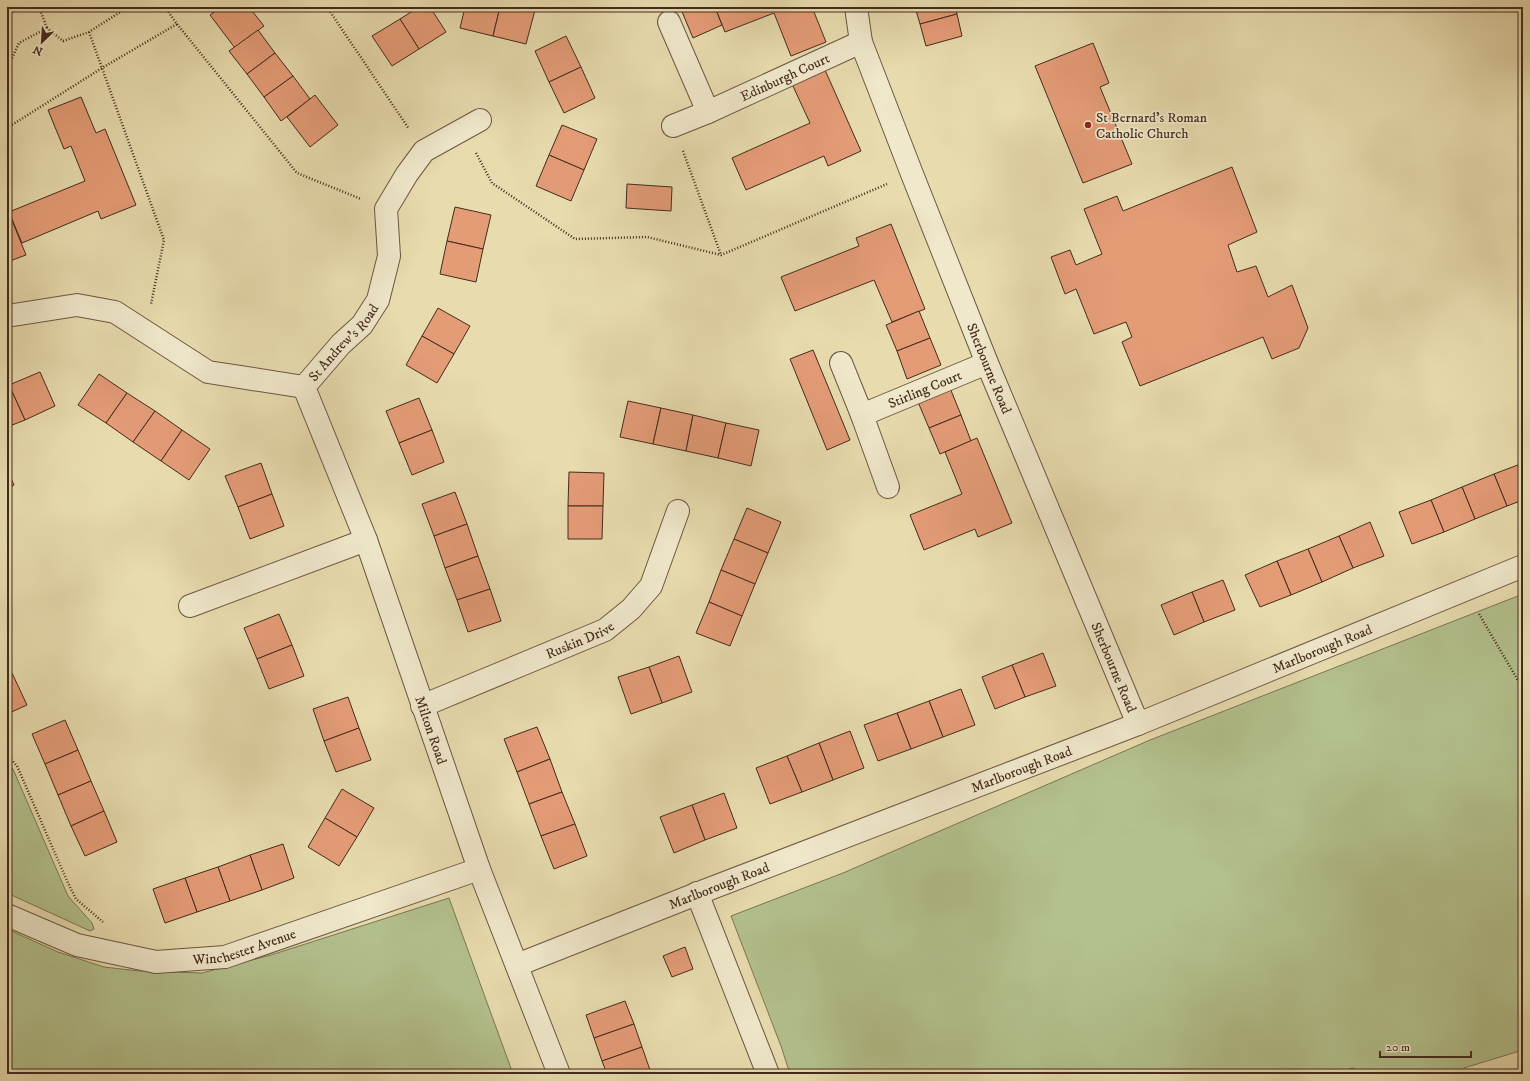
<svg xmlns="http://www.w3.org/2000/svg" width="1530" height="1081" viewBox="0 0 1530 1081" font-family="'IM FELL DW Pica',serif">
	<rect width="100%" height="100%" fill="#e8dcaf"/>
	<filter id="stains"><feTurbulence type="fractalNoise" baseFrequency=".005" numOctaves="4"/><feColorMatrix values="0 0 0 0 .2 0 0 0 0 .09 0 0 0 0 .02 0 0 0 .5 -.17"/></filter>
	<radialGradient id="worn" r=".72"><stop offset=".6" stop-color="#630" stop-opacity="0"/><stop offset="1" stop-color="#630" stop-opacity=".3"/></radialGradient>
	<g fill="#b3c18d" stroke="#7b7654">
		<path d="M 1523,594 L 1523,1050 L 1464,1068 L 1466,1074 L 1365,1074 L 1353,1068 L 1331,1074 L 790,1074 L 781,1046 L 731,916 L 843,873 L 1150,740 Z"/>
		<path d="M 7,762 L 13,769 L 68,896 L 92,923 L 94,929 L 90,931 L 7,893 Z"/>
		<path d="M 449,898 L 513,1074 L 7,1074 L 7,929 L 58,952 L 104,967 L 139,971 L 202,973 L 271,955 Z"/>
	</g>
	<g fill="#e49c77" stroke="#432b1c">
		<path d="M 7,7 L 11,7 L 13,12 L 7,15 Z"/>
		<path d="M 221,7 L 249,7 L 264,26 L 235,48 L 210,15 Z"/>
		<path d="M 419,7 L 430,7 L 446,32 L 419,49 L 400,19 Z"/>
		<path d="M 465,7 L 500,7 L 493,36 L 460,28 Z"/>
		<path d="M 500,7 L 522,7 L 535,10 L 526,44 L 493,36 Z"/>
		<path d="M 680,7 L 715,7 L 722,25 L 693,38 Z"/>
		<path d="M 715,7 L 812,7 L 826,42 L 791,56 L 774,13 L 725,32 Z"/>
		<path d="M 915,7 L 955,7 L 957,14 L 920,24 Z"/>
		<path d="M 957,14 L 962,36 L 926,46 L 920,24 Z"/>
		<path d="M 400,19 L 419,49 L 392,66 L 372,36 Z"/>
		<path d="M 258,30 L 275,53 L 247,74 L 229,51 Z"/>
		<path d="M 566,36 L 581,67 L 549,82 L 535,51 Z"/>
		<path d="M 1093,43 L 1109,83 L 1100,87 L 1132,164 L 1083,183 L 1035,66 Z"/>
		<path d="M 275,53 L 293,76 L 264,97 L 247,74 Z"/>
		<path d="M 581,67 L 595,98 L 564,113 L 549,82 Z"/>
		<path d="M 825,70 L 861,151 L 828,166 L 824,156 L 746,190 L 732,158 L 810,123 L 792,84 Z"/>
		<path d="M 293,76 L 310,99 L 281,121 L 264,97 Z"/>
		<path d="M 315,95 L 338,125 L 310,147 L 287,117 Z"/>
		<path d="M 81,97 L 96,133 L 105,129 L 136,205 L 101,219 L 98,211 L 22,243 L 9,212 L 85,181 L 71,146 L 64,149 L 48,110 Z"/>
		<path d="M 562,125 L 597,139 L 584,170 L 549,155 Z"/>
		<path d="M 549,155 L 584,170 L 571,201 L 536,186 Z"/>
		<path d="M 1232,167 L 1257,232 L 1228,245 L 1237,272 L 1256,266 L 1268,297 L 1292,285 L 1308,328 L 1299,348 L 1272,359 L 1263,337 L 1140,386 L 1122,342 L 1132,337 L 1126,322 L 1094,334 L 1076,289 L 1065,294 L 1051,257 L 1070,250 L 1076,265 L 1102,254 L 1084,209 L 1117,196 L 1123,211 Z"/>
		<path d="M 627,184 L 672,187 L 671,211 L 626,208 Z"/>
		<path d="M 455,207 L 491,215 L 483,249 L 447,241 Z"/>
		<path d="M 7,208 L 26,255 L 7,262 Z"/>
		<path d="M 891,224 L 925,309 L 892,322 L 874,280 L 795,311 L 781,277 L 859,246 L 856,238 Z"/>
		<path d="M 447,241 L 483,249 L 476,282 L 440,274 Z"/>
		<path d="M 438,308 L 470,326 L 454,354 L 422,336 Z"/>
		<path d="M 919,311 L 930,338 L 897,351 L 886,325 Z"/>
		<path d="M 422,336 L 454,354 L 437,383 L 406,365 Z"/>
		<path d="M 930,338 L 941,365 L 907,379 L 897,351 Z"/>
		<path d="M 813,350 L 850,440 L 827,450 L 790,359 Z"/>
		<path d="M 40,372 L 55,406 L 25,420 L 9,385 Z"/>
		<path d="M 99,374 L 127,393 L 106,423 L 78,405 Z"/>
		<path d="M 9,385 L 25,420 L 7,427 L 7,386 Z"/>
		<path d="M 950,388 L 961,415 L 929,428 L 918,402 Z"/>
		<path d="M 127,393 L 155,411 L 133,442 L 106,423 Z"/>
		<path d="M 419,398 L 432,430 L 399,443 L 386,411 Z"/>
		<path d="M 628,401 L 661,408 L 653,444 L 620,437 Z"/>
		<path d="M 661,408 L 693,415 L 686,451 L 653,444 Z"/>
		<path d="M 155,411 L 182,430 L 161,461 L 133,442 Z"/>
		<path d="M 693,415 L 726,423 L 718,458 L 686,451 Z"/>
		<path d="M 961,415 L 971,441 L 940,454 L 929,428 Z"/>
		<path d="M 726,423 L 759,430 L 751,466 L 718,458 Z"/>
		<path d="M 182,430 L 210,449 L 189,480 L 161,461 Z"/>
		<path d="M 432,430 L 444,462 L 412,475 L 399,443 Z"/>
		<path d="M 977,438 L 1012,523 L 978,537 L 975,529 L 924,550 L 910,515 L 962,494 L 945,452 Z"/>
		<path d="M 261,463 L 272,494 L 238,507 L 225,476 Z"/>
		<path d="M 1523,463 L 1523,500 L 1507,506 L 1494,474 Z"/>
		<path d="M 7,470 L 14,485 L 7,489 Z"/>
		<path d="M 569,472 L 604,473 L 603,506 L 568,506 Z"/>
		<path d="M 1494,474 L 1507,506 L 1475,519 L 1462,487 Z"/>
		<path d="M 1462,487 L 1475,519 L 1444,532 L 1431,500 Z"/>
		<path d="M 455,492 L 467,524 L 434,536 L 422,504 Z"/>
		<path d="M 272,494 L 284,526 L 250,539 L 238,507 Z"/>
		<path d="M 1431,500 L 1444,532 L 1412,544 L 1399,512 Z"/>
		<path d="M 568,506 L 603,506 L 602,539 L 568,539 Z"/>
		<path d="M 747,508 L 781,522 L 768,553 L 734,539 Z"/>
		<path d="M 1370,522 L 1384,556 L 1353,568 L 1339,536 Z"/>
		<path d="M 467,524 L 478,556 L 445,568 L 434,536 Z"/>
		<path d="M 1339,536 L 1353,568 L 1322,582 L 1308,549 Z"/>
		<path d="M 734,539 L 768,553 L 755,584 L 721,570 Z"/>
		<path d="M 1308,549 L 1322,582 L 1291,595 L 1277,561 Z"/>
		<path d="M 478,556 L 490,589 L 457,600 L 445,568 Z"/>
		<path d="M 1277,561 L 1291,595 L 1260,607 L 1245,575 Z"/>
		<path d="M 721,570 L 755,584 L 742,616 L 709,602 Z"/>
		<path d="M 1223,580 L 1235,610 L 1204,622 L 1192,592 Z"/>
		<path d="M 490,589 L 501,621 L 468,632 L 457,600 Z"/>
		<path d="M 1192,592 L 1204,622 L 1174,635 L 1161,605 Z"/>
		<path d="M 709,602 L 742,616 L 730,646 L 696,633 Z"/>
		<path d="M 279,614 L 292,645 L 257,659 L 244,628 Z"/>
		<path d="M 292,645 L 304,676 L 269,689 L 257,659 Z"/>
		<path d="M 1043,653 L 1056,686 L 1025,697 L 1012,665 Z"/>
		<path d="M 679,656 L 692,692 L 662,703 L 649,667 Z"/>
		<path d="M 1012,665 L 1025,697 L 995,709 L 982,677 Z"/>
		<path d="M 649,667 L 662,703 L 631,714 L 618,677 Z"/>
		<path d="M 12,673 L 27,705 L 7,714 L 7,675 Z"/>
		<path d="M 961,689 L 975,725 L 943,737 L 929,701 Z"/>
		<path d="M 348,697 L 359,728 L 324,741 L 313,709 Z"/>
		<path d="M 929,701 L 943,737 L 911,749 L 897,713 Z"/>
		<path d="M 897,713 L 911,749 L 878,761 L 864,725 Z"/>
		<path d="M 65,720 L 78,750 L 45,764 L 32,734 Z"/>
		<path d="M 537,727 L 550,759 L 517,772 L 504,739 Z"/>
		<path d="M 359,728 L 371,760 L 336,772 L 324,741 Z"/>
		<path d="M 850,731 L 864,768 L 833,780 L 819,743 Z"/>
		<path d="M 819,743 L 833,780 L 802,792 L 787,756 Z"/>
		<path d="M 78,750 L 91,781 L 58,795 L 45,764 Z"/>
		<path d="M 787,756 L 802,792 L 770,804 L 756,768 Z"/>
		<path d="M 550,759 L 562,792 L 529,804 L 517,772 Z"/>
		<path d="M 91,781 L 104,811 L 71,826 L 58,795 Z"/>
		<path d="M 342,789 L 374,808 L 357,837 L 325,818 Z"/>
		<path d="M 562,792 L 575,824 L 541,836 L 529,804 Z"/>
		<path d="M 724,793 L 737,828 L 705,840 L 692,805 Z"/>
		<path d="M 692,805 L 705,840 L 674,853 L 660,817 Z"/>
		<path d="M 104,811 L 117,842 L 85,856 L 71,826 Z"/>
		<path d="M 325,818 L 357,837 L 339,866 L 308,847 Z"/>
		<path d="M 575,824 L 587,856 L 554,869 L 541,836 Z"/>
		<path d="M 283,844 L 294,878 L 262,890 L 250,855 Z"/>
		<path d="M 250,855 L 262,890 L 230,901 L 218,867 Z"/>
		<path d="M 218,867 L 230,901 L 197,912 L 185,878 Z"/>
		<path d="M 185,878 L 197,912 L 165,923 L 153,889 Z"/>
		<path d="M 685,947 L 693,969 L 672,977 L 663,956 Z"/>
		<path d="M 625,1001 L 634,1024 L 594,1038 L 586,1015 Z"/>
		<path d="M 634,1024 L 642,1047 L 602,1061 L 594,1038 Z"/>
		<path d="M 642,1047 L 650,1070 L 639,1074 L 607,1074 L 602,1061 Z"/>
		<path d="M 650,1070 L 652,1074 L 639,1074 Z"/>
	</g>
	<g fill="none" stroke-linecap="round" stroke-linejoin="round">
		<defs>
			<g id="minor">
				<path id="s1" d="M 856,7 L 861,42 L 912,174 L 987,363 L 1138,724"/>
				<path d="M 669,22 L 708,112"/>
				<path id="s2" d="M 673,126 L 708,112 L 861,42"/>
				<path id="s3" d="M 7,316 L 77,305 L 115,312 L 208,372 L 304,387 L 341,344 L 362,325 L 378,300 L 389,256 L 386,209 L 407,174 L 424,151 L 480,120"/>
				<path id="s4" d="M 841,363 L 862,415 L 987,363"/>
				<path id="s5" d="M 304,387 L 366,540 L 479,869 L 559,1074"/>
				<path d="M 862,415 L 888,487"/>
				<path d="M 190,606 L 366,540"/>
				<path id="s6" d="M 422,706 L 605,630 L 631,609 L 651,586 L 678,511"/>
				<path d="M 697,893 L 768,1074"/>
				<path id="s7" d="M 7,915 L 77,945 L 156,962 L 225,957 L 479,869"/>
				<path id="s8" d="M 517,965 L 704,891 L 1138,724 L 1523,566"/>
			</g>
		</defs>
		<use href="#minor" stroke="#6c5741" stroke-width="24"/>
		<g stroke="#432b1c" stroke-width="2.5" stroke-dasharray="1 2" stroke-linecap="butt">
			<path d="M 39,7 L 47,28"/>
			<path d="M 165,7 L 177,24 L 297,173 L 361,199"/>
			<path d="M 327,7 L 409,129"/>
			<path d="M 89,32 L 164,240 L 151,304"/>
			<path d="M 7,69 L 19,43 L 47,28 L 63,41 L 89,32 L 128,7"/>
			<path d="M 7,128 L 102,68 L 177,24"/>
			<path d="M 683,151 L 721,255"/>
			<path d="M 476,153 L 492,183 L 575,239 L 647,237 L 721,255 L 887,184"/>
			<path d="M 1479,614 L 1523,689"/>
			<path d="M 7,755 L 17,766 L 68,883 L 76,899 L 103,922"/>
		</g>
		<use href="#minor" stroke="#f0e8cb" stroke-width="22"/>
	</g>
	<circle fill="#8f2418" stroke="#f0e8cb" stroke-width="1.5" cx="1088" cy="125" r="4"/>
	<g text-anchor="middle" stroke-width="3.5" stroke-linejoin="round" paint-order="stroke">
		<g font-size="14" fill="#432b1c" stroke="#f0e8cb">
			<text dy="5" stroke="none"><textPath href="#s2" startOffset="122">Edinburgh Court</textPath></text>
			<text dy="5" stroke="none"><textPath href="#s3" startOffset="377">St Andrew's Road</textPath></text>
			<text dy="5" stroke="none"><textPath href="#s1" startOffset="386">Sherbourne Road</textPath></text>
			<text dy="5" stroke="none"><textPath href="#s4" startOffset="124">Stirling Court</textPath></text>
			<text dy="5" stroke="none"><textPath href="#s6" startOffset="171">Ruskin Drive</textPath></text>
			<text dy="5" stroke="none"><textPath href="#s8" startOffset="865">Marlborough Road</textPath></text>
			<text dy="5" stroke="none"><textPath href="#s1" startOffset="710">Sherbourne Road</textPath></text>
			<text dy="5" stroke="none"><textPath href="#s5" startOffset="366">Milton Road</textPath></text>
			<text dy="5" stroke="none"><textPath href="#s8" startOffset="541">Marlborough Road</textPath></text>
			<text dy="5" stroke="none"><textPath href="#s8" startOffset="217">Marlborough Road</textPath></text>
			<text dy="5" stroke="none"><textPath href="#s7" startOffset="247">Winchester Avenue</textPath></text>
		</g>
		<g font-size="14" fill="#432b1c" stroke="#f0e8cb" text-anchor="start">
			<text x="1096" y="122">St Bernard's Roman<tspan x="1096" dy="16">Catholic Church</tspan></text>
		</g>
	</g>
	<rect width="1530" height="1081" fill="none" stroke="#e8dcaf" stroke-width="24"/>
	<rect x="8" y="8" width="1514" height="1065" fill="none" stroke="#432b1c" stroke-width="2"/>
	<rect x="12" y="12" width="1506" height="1057" fill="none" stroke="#432b1c"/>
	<g transform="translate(42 42) rotate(205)" stroke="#f0e8cb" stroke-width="3" paint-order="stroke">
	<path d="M0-3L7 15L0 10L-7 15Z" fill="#432b1c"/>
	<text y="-6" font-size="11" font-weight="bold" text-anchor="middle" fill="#432b1c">N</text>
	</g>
	<path d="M1380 1051v6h91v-6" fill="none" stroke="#432b1c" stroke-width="2"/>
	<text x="1386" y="1051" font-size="12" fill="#432b1c" stroke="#f0e8cb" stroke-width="3" paint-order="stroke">20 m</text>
	<rect width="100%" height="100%" filter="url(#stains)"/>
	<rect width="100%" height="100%" fill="url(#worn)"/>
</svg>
